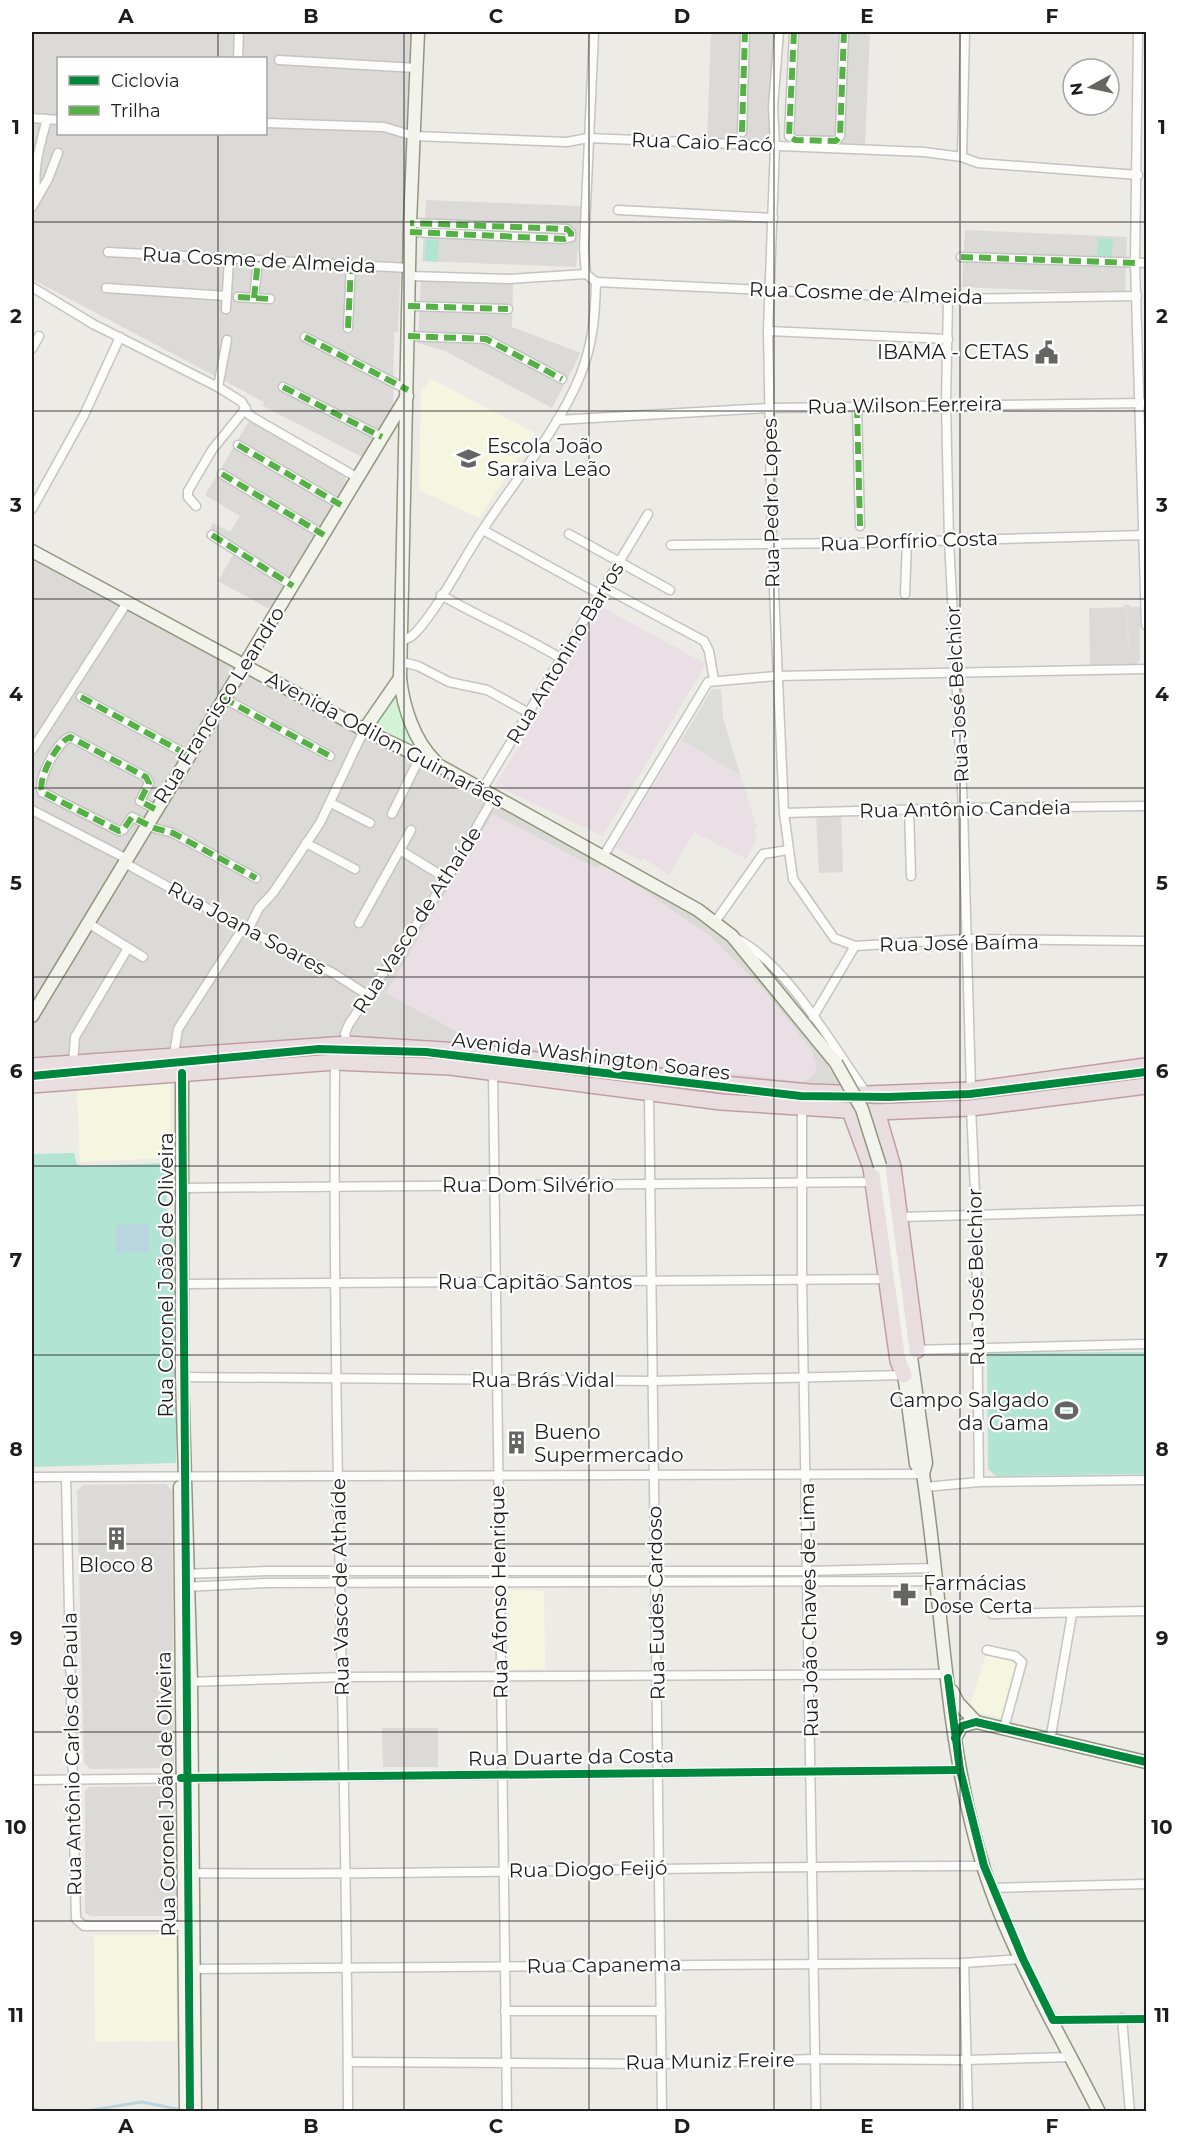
<svg xmlns="http://www.w3.org/2000/svg" width="1178" height="2143" viewBox="0 0 1178 2143" font-family="Montserrat,sans-serif">
	<rect width="100%" height="100%" fill="#ecebe6"/>
	<g fill="#dbdad7" fill-rule="evenodd">
		<path d="M 32,32 L 411,32 L 398,332 L 394,332 L 394,336 L 393,407 L 362,457 L 263,406 L 264,402 L 32,279 ZM 58,58 L 266,58 L 266,134 L 58,134 Z"/>
		<path d="M 711,32 L 774,32 L 770,143 L 707,141 Z"/>
		<path d="M 790,32 L 870,32 L 865,146 L 786,143 Z"/>
		<path d="M 426,200 L 581,206 L 576,267 L 422,261 Z"/>
		<path d="M 965,230 L 1127,237 L 1125,294 L 962,287 Z"/>
		<path d="M 421,278 L 513,283 L 512,327 L 581,353 L 552,408 L 445,351 L 418,343 Z"/>
		<path d="M 249,421 L 344,476 L 347,482 L 269,609 L 218,581 L 234,553 L 205,537 L 213,523 L 230,532 L 240,516 L 205,495 Z"/>
		<path d="M 32,554 L 671,895 L 718,931 L 775,987 L 843,1088 L 417,1049 L 180,1046 L 32,1058 Z"/>
		<path d="M 1140,607 L 1140,660 L 1133,667 L 1090,667 L 1089,608 Z"/>
		<path d="M 841,813 L 843,872 L 819,873 L 816,814 Z"/>
		<path d="M 166,1484 L 172,1491 L 174,1765 L 169,1768 L 91,1769 L 84,1763 L 77,1491 L 83,1485 Z"/>
		<path d="M 382,1728 L 438,1728 L 438,1767 L 383,1767 Z"/>
		<path d="M 169,1786 L 174,1792 L 176,1910 L 171,1916 L 91,1916 L 85,1913 L 85,1791 L 89,1787 Z"/>
	</g>
	<g fill="#eadfe4">
		<path d="M 602,607 L 706,664 L 603,836 L 495,785 Z"/>
		<path d="M 712,689 L 721,689 L 723,718 L 757,828 L 754,829 L 757,838 L 746,859 L 694,832 L 669,875 L 643,858 L 640,861 L 616,847 Z"/>
		<path d="M 493,814 L 596,868 L 605,864 L 709,935 L 764,990 L 811,1049 L 817,1067 L 814,1075 L 804,1082 L 660,1065 L 624,1052 L 584,1055 L 472,1040 L 386,993 L 469,853 L 472,854 L 477,847 L 475,844 Z"/>
	</g>
	<g fill="#f5f6e0">
		<path d="M 431,379 L 535,433 L 479,518 L 419,490 L 421,392 Z"/>
		<path d="M 170,1084 L 171,1158 L 80,1162 L 77,1088 Z"/>
		<path d="M 507,1590 L 544,1591 L 545,1669 L 509,1669 Z"/>
		<path d="M 987,1652 L 1018,1660 L 1005,1718 L 976,1712 L 971,1702 Z"/>
		<path d="M 94,1935 L 176,1935 L 177,2041 L 95,2042 Z"/>
	</g>
	<path fill="#d3f3d6" d="M 392,693 L 397,694 L 412,739 L 409,743 L 374,725 Z"/>
	<g fill="#b1e4d2">
		<path d="M 1098,238 L 1113,239 L 1112,258 L 1097,258 Z"/>
		<path d="M 426,239 L 439,240 L 438,262 L 425,261 Z"/>
		<path d="M 74,1153 L 77,1164 L 81,1166 L 166,1163 L 167,1231 L 176,1241 L 176,1463 L 32,1467 L 32,1154 Z"/>
		<path d="M 1146,1352 L 1146,1474 L 996,1476 L 988,1469 L 987,1353 Z"/>
	</g>
	<g fill="#dcdcd9">
		<path d="M 1124,605 L 1130,605 L 1131,654 L 1126,657 Z"/>
		<path d="M 712,689 L 721,689 L 723,718 L 740,775 L 682,740 Z"/>
	</g>
	<path fill="#b9d5e0" d="M 149,1224 L 149,1252 L 116,1253 L 116,1225 Z"/>
	<g fill="none" stroke-linecap="round" stroke-linejoin="round">
		<g stroke="#b9d5e0" stroke-width="3">
			<path d="M 32,2108 L 43,2112"/>
			<path d="M 80,2112 L 142,2102 L 177,2109"/>
		</g>
		<defs>
			<g id="street">
				<path d="M 779,32 L 773,107 L 775,145 L 768,331 L 772,545 L 784,813 L 793,879 L 834,938 L 855,946 L 965,939 L 1146,941"/>
				<path d="M 794,32 L 789,136 L 795,140 L 836,141 L 840,136 L 844,32"/>
				<path d="M 1138,32 L 1135,263 L 1146,625"/>
				<path d="M 238,58 L 239,32"/>
				<path d="M 279,60 L 416,68"/>
				<path d="M 32,118 L 58,120"/>
				<path d="M 266,123 L 384,127 L 414,136 L 567,142 L 588,138 L 924,152 L 962,157 L 978,163 L 1138,175"/>
				<path d="M 742,132 L 745,32"/>
				<path d="M 962,157 L 965,32"/>
				<path d="M 37,197 C 32,168 40,146 47,119"/>
				<path d="M 32,207 L 48,179 L 58,153"/>
				<path d="M 618,210 L 773,218"/>
				<path d="M 410,232 L 564,239 L 571,237 L 571,233 L 567,229 L 410,223"/>
				<path d="M 108,252 L 409,268"/>
				<path d="M 961,257 L 1146,263"/>
				<path d="M 409,276 L 509,279 L 586,274"/>
				<path d="M 596,282 L 948,299 L 1137,296"/>
				<path d="M 32,287 L 93,324 L 218,387 L 242,402 L 248,414 L 254,418 L 358,478"/>
				<path d="M 106,288 L 227,296"/>
				<path d="M 238,297 L 270,299"/>
				<path d="M 254,298 L 258,261"/>
				<path d="M 948,299 L 946,404 L 949,540 L 963,808 L 971,1090"/>
				<path d="M 408,306 L 508,309"/>
				<path d="M 226,309 L 229,259"/>
				<path d="M 348,328 L 351,265"/>
				<path d="M 768,331 L 948,339"/>
				<path d="M 408,336 L 486,339 L 562,379"/>
				<path d="M 305,337 L 408,390"/>
				<path d="M 32,349 L 39,336"/>
				<path d="M 218,387 L 227,340"/>
				<path d="M 283,387 L 382,437"/>
				<path d="M 857,406 L 860,526"/>
				<path d="M 557,420 L 769,408 L 1146,403"/>
				<path d="M 238,445 L 341,505"/>
				<path d="M 222,474 L 324,535"/>
				<path d="M 196,506 L 188,497 L 188,491 L 212,450 L 246,408"/>
				<path d="M 32,509 L 84,415 L 120,337"/>
				<path d="M 483,530 L 601,595"/>
				<path d="M 569,534 L 670,590"/>
				<path d="M 212,535 L 293,586"/>
				<path d="M 671,545 L 856,543 L 1146,535"/>
				<path d="M 605,588 L 704,641 L 709,651 L 714,680"/>
				<path d="M 905,594 L 907,541"/>
				<path d="M 441,595 C 481,618 523,635 562,659"/>
				<path d="M 402,641 C 407,639 413,636 417,631 C 441,604 461,562 482,531 C 514,481 557,432 580,376 C 593,344 595,317 596,282 L 586,274 L 584,248 L 594,32"/>
				<path d="M 402,662 L 418,666 L 449,682 L 487,690 L 529,713"/>
				<path d="M 81,697 L 188,755"/>
				<path d="M 223,698 L 330,756"/>
				<path d="M 32,750 L 128,601"/>
				<path d="M 482,790 L 648,514"/>
				<path d="M 331,803 L 370,823"/>
				<path d="M 155,809 L 140,801 L 149,783 L 146,777 L 70,737 C 58,741 37,779 42,792 L 119,831 L 123,830 L 132,817 L 154,828 L 173,833 L 256,878"/>
				<path d="M 909,809 L 911,876"/>
				<path d="M 32,810 L 125,858"/>
				<path d="M 784,813 L 963,808 L 1146,806"/>
				<path d="M 392,814 L 420,757"/>
				<path d="M 306,843 L 355,869"/>
				<path d="M 400,850 L 447,879"/>
				<path d="M 604,855 L 708,682 L 776,676 L 1146,669"/>
				<path d="M 123,862 L 243,928 L 333,973 L 369,996"/>
				<path d="M 715,922 L 763,854 L 788,850"/>
				<path d="M 88,923 L 143,957"/>
				<path d="M 359,923 L 411,830"/>
				<path d="M 248,930 L 259,908 L 273,893 L 320,823 L 364,730"/>
				<path d="M 735,938 C 785,961 834,1048 867,1094"/>
				<path d="M 813,1017 L 855,946"/>
				<path d="M 347,1044 L 345,1033 L 349,1024 L 447,879 L 494,797"/>
				<path d="M 174,1054 L 178,1029 L 243,928"/>
				<path d="M 335,1062 C 332,1412 347,1762 348,2112"/>
				<path d="M 73,1063 L 75,1037 L 128,948"/>
				<path d="M 493,1073 L 507,2112"/>
				<path d="M 649,1094 L 662,2112"/>
				<path d="M 971,1108 L 976,1213 L 979,1482"/>
				<path d="M 802,1109 L 802,1280 L 816,2112"/>
				<path d="M 182,1188 L 873,1182"/>
				<path d="M 901,1217 L 1146,1210"/>
				<path d="M 182,1284 L 888,1279"/>
				<path d="M 913,1350 L 1146,1344"/>
				<path d="M 182,1377 L 653,1381 L 904,1375"/>
				<path d="M 32,1477 L 923,1474"/>
				<path d="M 66,1477 L 76,1919 L 84,1926 L 184,1926"/>
				<path d="M 925,1487 L 979,1482 L 1146,1480"/>
				<path d="M 183,1574 L 267,1571 L 807,1571 L 935,1568"/>
				<path d="M 183,1587 L 266,1583 L 937,1581"/>
				<path d="M 992,1614 L 1146,1611"/>
				<path d="M 987,1650 L 1015,1656 L 1022,1662 L 1004,1728"/>
				<path d="M 187,1682 L 343,1677 L 947,1674"/>
				<path d="M 1050,1741 L 1072,1614"/>
				<path d="M 32,1780 L 960,1770"/>
				<path d="M 192,1873 C 456,1876 720,1865 984,1866"/>
				<path d="M 991,1888 L 1146,1884"/>
				<path d="M 964,1963 L 968,2112"/>
				<path d="M 191,1969 L 964,1963 L 1023,1959"/>
				<path d="M 505,2011 L 661,2011"/>
				<path d="M 1122,2018 L 1130,2112"/>
				<path d="M 1053,2020 L 1146,2019"/>
				<path d="M 348,2062 L 662,2064 L 814,2059 L 966,2060 L 1072,2057"/>
			</g>
			<g id="secondary">
				<path d="M 418,32 L 410,223 L 400,678 C 403,706 414,741 435,761"/>
				<path d="M 32,551 L 364,730 L 440,766 L 698,910 L 732,936 L 836,1063"/>
				<path d="M 364,730 L 400,678"/>
				<path d="M 32,1016 L 407,396"/>
				<path d="M 182,1073 L 182,1377 L 191,1682 L 195,2112"/>
				<path d="M 880,1166 L 905,1342 L 903,1349"/>
				<path d="M 905,1342 L 910,1350 L 926,1463 L 923,1474 C 943,1605 944,1741 984,1869 C 1009,1949 1061,2036 1099,2112"/>
				<path d="M 903,1366 L 916,1464 L 923,1474"/>
				<path d="M 180,1487 L 186,2112"/>
				<path d="M 952,1691 L 958,1703 L 976,1722"/>
				<path d="M 955,1738 L 962,1726 L 976,1722 L 1146,1762"/>
			</g>
			<g id="highway">
				<path d="M 32,1066 L 347,1044 L 476,1052 L 703,1082 L 810,1092 L 867,1094 L 971,1090 L 1146,1066"/>
				<path d="M 32,1085 L 335,1062 L 450,1067 L 721,1102 L 877,1112 L 971,1108 L 1146,1086"/>
				<path d="M 850,1111 L 871,1168 L 898,1361 L 904,1375"/>
				<path d="M 877,1112 L 893,1167 L 917,1350"/>
			</g>
		</defs>
		<use href="#street" stroke="#c4c4c2" stroke-width="11"/>
		<use href="#secondary" stroke="#92967e" stroke-width="15"/>
		<use href="#highway" stroke="#c29da5" stroke-width="18"/>
		<use href="#street" stroke="#fcfcfb" stroke-width="8"/>
		<use href="#secondary" stroke="#f2f3ea" stroke-width="12"/>
		<use href="#highway" stroke="#e9dedf" stroke-width="15"/>
		<defs>
			<path id="secondary-bridge" d="M 836,1063 L 862,1109 L 880,1166"/>
		</defs>
		<use href="#secondary-bridge" stroke="#92967e" stroke-width="15" stroke-linecap="butt"/>
		<use href="#secondary-bridge" stroke="#f2f3ea" stroke-width="12"/>
		<g stroke="#55b145" stroke-width="6" stroke-dasharray="12 6" stroke-linecap="butt">
			<path d="M 794,32 L 789,136 L 795,140 L 836,141 L 840,136 L 844,32"/>
			<path d="M 742,132 L 745,32"/>
			<path d="M 410,232 L 564,239 L 571,237 L 571,233 L 567,229 L 410,223"/>
			<path d="M 961,257 L 1135,263"/>
			<path d="M 238,297 L 270,299"/>
			<path d="M 254,298 L 258,261"/>
			<path d="M 408,306 L 508,309"/>
			<path d="M 348,328 L 351,265"/>
			<path d="M 408,336 L 486,339 L 562,379"/>
			<path d="M 305,337 L 408,390"/>
			<path d="M 283,387 L 382,437"/>
			<path d="M 857,406 L 860,526"/>
			<path d="M 238,445 L 341,505"/>
			<path d="M 222,474 L 324,535"/>
			<path d="M 212,535 L 293,586"/>
			<path d="M 81,697 L 188,755"/>
			<path d="M 223,698 L 330,756"/>
			<path d="M 155,809 L 140,801 L 149,783 L 146,777 L 70,737 C 58,741 37,779 42,792 L 119,831 L 123,830 L 132,817 L 154,828 L 173,833 L 256,878"/>
		</g>
		<defs>
			<g id="cycleway">
				<path d="M 182,1073 L 190,2112"/>
				<path d="M 32,1076 L 319,1049 L 426,1052 L 801,1096 L 888,1097 L 970,1094 L 1146,1072"/>
				<path d="M 948,1678 L 960,1770 L 984,1866 L 1023,1959 L 1053,2020 L 1146,2019"/>
				<path d="M 955,1738 L 962,1726 L 976,1722 L 1146,1762"/>
				<path d="M 181,1778 L 960,1770"/>
			</g>
		</defs>
		<use href="#cycleway" stroke="#fff" stroke-width="11"/>
		<use href="#cycleway" stroke="#00873e" stroke-width="8"/>
	</g>
	<path fill="none" stroke="#1d1d1d" stroke-width="1.5" stroke-opacity="0.55" d="M 218,32 L 218,58M 404,32 L 404,2112M 589,32 L 589,2112M 774,32 L 774,2112M 960,32 L 960,2112M 218,134 L 218,2112M 32,222 L 1146,222M 32,411 L 1146,411M 32,599 L 1146,599M 32,788 L 1146,788M 32,977 L 1146,977M 32,1166 L 1146,1166M 32,1355 L 1146,1355M 32,1544 L 1146,1544M 32,1732 L 1146,1732M 32,1921 L 1146,1921"/>
	<defs>
		<symbol id="civic-bare" viewBox="-9 -9 18 18"><path d="M-.6-6.5H3V-4.5H.6V-3L4-1V1h2V6H-6V1h2V-1L-.6-3ZM-1.2 2.5V6h2.4V2.5Z" fill="#656563" stroke="#fff" stroke-width="2.5" paint-order="stroke"/></symbol>
		<symbol id="school-bare" viewBox="-9 -9 18 18"><path d="M0-5L7-2L0 1L-7-2ZM-4 1L0 2.5L4 1V4Q0 6-4 4Z" fill="#656563" stroke="#fff" stroke-width="2.5" paint-order="stroke"/></symbol>
		<symbol id="stadium-bare" viewBox="-9 -9 18 18"><path d="M0-5a6.5 5 0 1 0 0 10a6.5 5 0 1 0 0-10ZM-3.5-1.8h7v3.6h-7Z" fill="#656563" stroke="#fff" stroke-width="2.5" paint-order="stroke"/></symbol>
		<symbol id="building-bare" viewBox="-9 -9 18 18"><path d="M-4-6H4V6H1V3H-1V6H-4ZM-2.5-4.3h1.7v1.8h-1.7ZM.8-4.3h1.7v1.8H.8ZM-2.5-1h1.7V.8h-1.7ZM.8-1h1.7V.8H.8Z" fill="#656563" stroke="#fff" stroke-width="2.5" paint-order="stroke"/></symbol>
		<symbol id="pharmacy-bare" viewBox="-9 -9 18 18"><path d="M-2-6h4v4h4v4h-4v4h-4v-4h-4v-4h4Z" fill="#656563" stroke="#fff" stroke-width="2.5" paint-order="stroke"/></symbol>
	</defs>
	<g fill-rule="evenodd">
		<use href="#civic-bare" x="1030" y="336" width="33" height="33"/>
		<use href="#school-bare" x="452" y="442" width="33" height="33"/>
		<use href="#stadium-bare" x="1050" y="1394" width="33" height="33"/>
		<use href="#building-bare" x="500" y="1426" width="33" height="33"/>
		<use href="#building-bare" x="100" y="1522" width="33" height="33"/>
		<use href="#pharmacy-bare" x="888" y="1578" width="33" height="33"/>
	</g>
	<g text-anchor="middle" stroke-width="4.5" stroke-linejoin="round" paint-order="stroke">
		<g font-size="20" fill="#1d1d1d" stroke="#fff">
			<text transform="translate(702 142) rotate(2)" y="7">Rua Caio Facó</text>
			<text transform="translate(259 260) rotate(3)" y="7">Rua Cosme de Almeida</text>
			<text transform="translate(866 293) rotate(2)" y="7">Rua Cosme de Almeida</text>
			<text transform="translate(905 405) rotate(-1)" y="7">Rua Wilson Ferreira</text>
			<text transform="translate(771 503) rotate(-91)" y="7">Rua Pedro Lopes</text>
			<text transform="translate(909 541) rotate(-2)" y="7">Rua Porfírio Costa</text>
			<text transform="translate(565 653) rotate(-59)" y="7">Rua Antonino Barros</text>
			<text transform="translate(957 694) rotate(-93)" y="7">Rua José Belchior</text>
			<text transform="translate(219 705) rotate(-58)" y="7">Rua Francisco Leandro</text>
			<text transform="translate(385 739) rotate(28)" y="7">Avenida Odilon Guimarães</text>
			<text transform="translate(965 809) rotate(-1)" y="7">Rua Antônio Candeia</text>
			<text transform="translate(417 920) rotate(-57)" y="7">Rua Vasco de Athaíde</text>
			<text transform="translate(247 928) rotate(28)" y="7">Rua Joana Soares</text>
			<text transform="translate(959 943) rotate(-1)" y="7">Rua José Baíma</text>
			<text transform="translate(591 1056) rotate(7)" y="7">Avenida Washington Soares</text>
			<text x="528" y="1192">Rua Dom Silvério</text>
			<text transform="translate(166 1275) rotate(-90)" y="7">Rua Coronel João de Oliveira</text>
			<text transform="translate(976 1277) rotate(-91)" y="7">Rua José Belchior</text>
			<text x="535" y="1289">Rua Capitão Santos</text>
			<text x="543" y="1387">Rua Brás Vidal</text>
			<text transform="translate(340 1587) rotate(-91)" y="7">Rua Vasco de Athaíde</text>
			<text transform="translate(499 1592) rotate(-91)" y="7">Rua Afonso Henrique</text>
			<text transform="translate(656 1603) rotate(-91)" y="7">Rua Eudes Cardoso</text>
			<text transform="translate(809 1610) rotate(-91)" y="7">Rua João Chaves de Lima</text>
			<text transform="translate(72 1754) rotate(-91)" y="7">Rua Antônio Carlos de Paula</text>
			<text transform="translate(571 1757) rotate(-1)" y="7">Rua Duarte da Costa</text>
			<text transform="translate(166 1794) rotate(-91)" y="7">Rua Coronel João de Oliveira</text>
			<text transform="translate(588 1869) rotate(-1)" y="7">Rua Diogo Feijó</text>
			<text transform="translate(604 1965) rotate(-1)" y="7">Rua Capanema</text>
			<text transform="translate(710 2061) rotate(-1)" y="7">Rua Muniz Freire</text>
		</g>
		<g font-size="20" fill="#1d1d1d" stroke="#fff" text-anchor="start">
			<text x="1029" y="359" text-anchor="end">IBAMA - CETAS</text>
			<text x="487" y="453">Escola João<tspan x="487" dy="23">Saraiva Leão</tspan></text>
			<text x="1049" y="1407" text-anchor="end">Campo Salgado<tspan x="1049" dy="23">da Gama</tspan></text>
			<text x="534" y="1439">Bueno<tspan x="534" dy="23">Supermercado</tspan></text>
			<text x="116" y="1572" text-anchor="middle">Bloco 8</text>
			<text x="923" y="1590">Farmácias<tspan x="923" dy="23">Dose Certa</tspan></text>
		</g>
	</g>
	<rect width="1178" height="2143" fill="none" stroke="#ffffff" stroke-width="66"/>
	<rect x="57" y="57" width="210" height="78" fill="#ffffff" stroke="#a5a5a5" stroke-width="1.5"/>
	<rect x="69" y="76" width="30" height="9" fill="#00873e" stroke="#a5a5a5" stroke-width="1.5"/>
	<text x="111" y="87" font-size="18" fill="#1d1d1d">Ciclovia</text>
	<rect x="69" y="106" width="30" height="9" fill="#55b145" stroke="#a5a5a5" stroke-width="1.5"/>
	<text x="111" y="117" font-size="18" fill="#1d1d1d">Trilha</text>
	<g transform="translate(1091 87) rotate(262)"><circle r="28" fill="#ffffff" stroke="#a5a5a5" stroke-width="1.5"/>
	<path d="M0-4.5L10 22L0 15L-10 22Z" fill="#656563"/>
	<text y="-9" font-size="16" font-weight="bold" text-anchor="middle" fill="#1d1d1d">N</text>
	</g>
	<rect x="33" y="33" width="1112" height="2077" fill="none" stroke="#1d1d1d" stroke-width="2"/>
	<g font-size="20" text-anchor="middle" font-weight="bold" fill="#1d1d1d">
		<text x="126" y="23">A</text>
		<text x="311" y="23">B</text>
		<text x="496" y="23">C</text>
		<text x="682" y="23">D</text>
		<text x="867" y="23">E</text>
		<text x="1052" y="23">F</text>
		<text x="16" y="134">1</text>
		<text x="1162" y="134">1</text>
		<text x="16" y="323">2</text>
		<text x="1162" y="323">2</text>
		<text x="16" y="512">3</text>
		<text x="1162" y="512">3</text>
		<text x="16" y="701">4</text>
		<text x="1162" y="701">4</text>
		<text x="16" y="890">5</text>
		<text x="1162" y="890">5</text>
		<text x="16" y="1078">6</text>
		<text x="1162" y="1078">6</text>
		<text x="16" y="1267">7</text>
		<text x="1162" y="1267">7</text>
		<text x="16" y="1456">8</text>
		<text x="1162" y="1456">8</text>
		<text x="16" y="1645">9</text>
		<text x="1162" y="1645">9</text>
		<text x="16" y="1834">10</text>
		<text x="1162" y="1834">10</text>
		<text x="16" y="2022">11</text>
		<text x="1162" y="2022">11</text>
		<text x="126" y="2133">A</text>
		<text x="311" y="2133">B</text>
		<text x="496" y="2133">C</text>
		<text x="682" y="2133">D</text>
		<text x="867" y="2133">E</text>
		<text x="1052" y="2133">F</text>
	</g>
</svg>
